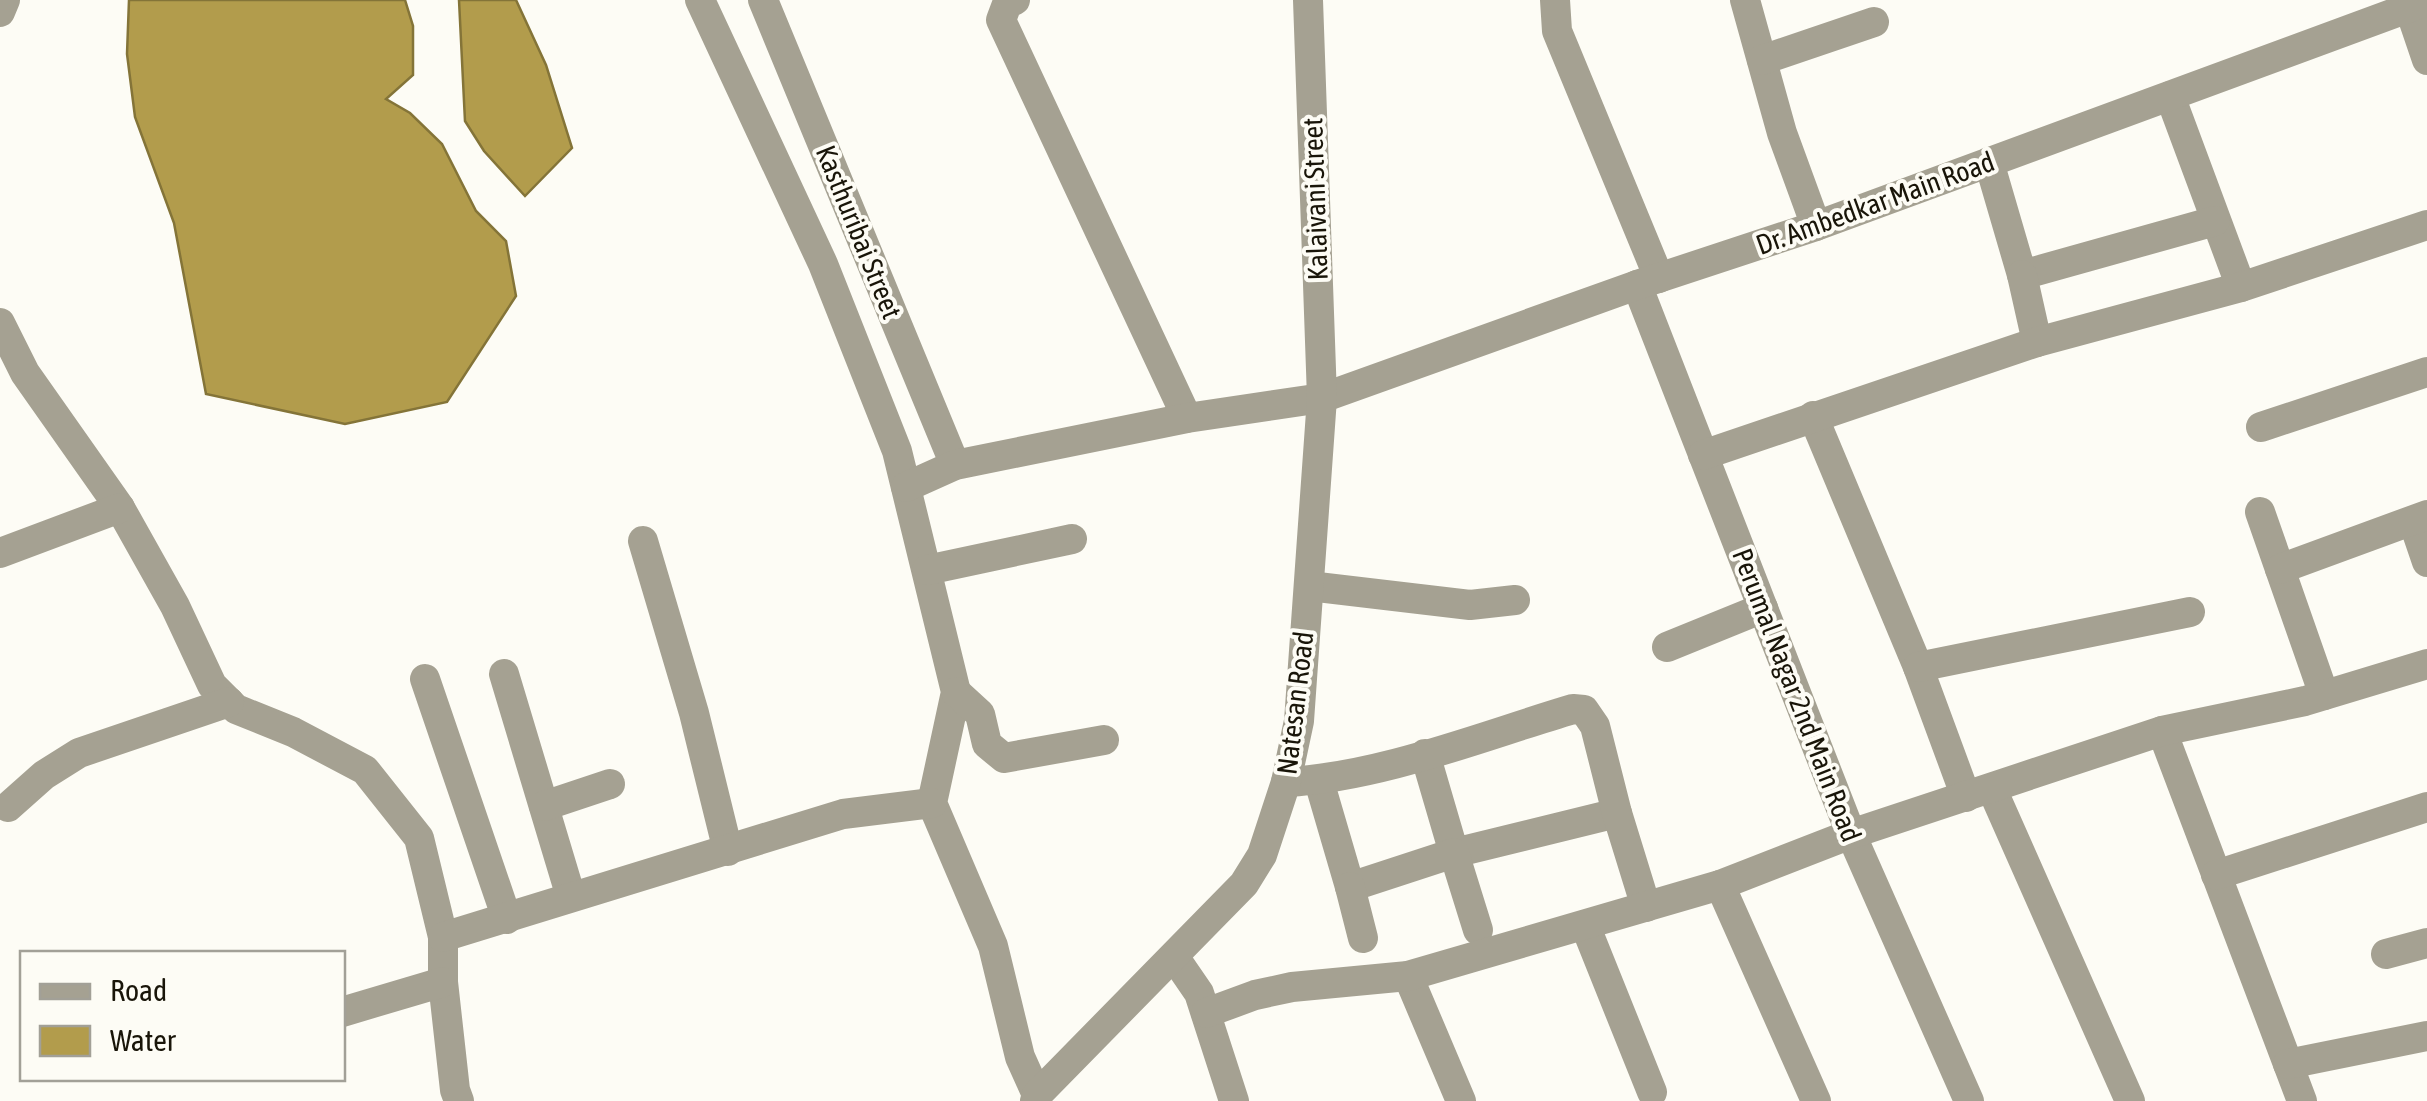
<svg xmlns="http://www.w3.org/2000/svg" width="2427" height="1101" viewBox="0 0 2427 1101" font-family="'Asap Condensed',sans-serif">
	<rect width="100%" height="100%" fill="#fdfcf5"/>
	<g fill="#b29c4c" stroke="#847438" stroke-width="2.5">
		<path d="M 129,0 L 405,0 L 413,26 L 413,75 L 386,99 L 410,113 L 442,144 L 476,211 L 506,241 L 516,296 L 447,402 L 345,424 L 206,394 L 174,223 L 135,117 L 127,54 Z"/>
		<path d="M 459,0 L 516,0 L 546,65 L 572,148 L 525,196 L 484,151 L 465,121 Z"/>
	</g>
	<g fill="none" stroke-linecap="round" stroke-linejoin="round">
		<g stroke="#a5a192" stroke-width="30">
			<path d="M 700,0 L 823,264 L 897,451 L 956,692 L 932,803 L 993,946 L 1020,1057 L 1037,1095"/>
			<path d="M 763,0 L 955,465"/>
			<path d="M 1015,0 L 1007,4 L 1001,20 L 1187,418"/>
			<path d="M 1555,0 L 1557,31 L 1659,278"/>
			<path d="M 1745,0 L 1782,133 L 1816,226"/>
			<path d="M 2409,7 L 2427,60"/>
			<path d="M 0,12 L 5,0"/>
			<path d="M 1762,60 L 1874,22"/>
			<path d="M 2170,96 L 2241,287"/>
			<path d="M 1989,162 L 2022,275 L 2215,221"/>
			<path d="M 2022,275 L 2037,342"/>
			<path d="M 1637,285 L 1851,834 L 1969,1101"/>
			<path d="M 0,323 L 25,373 L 120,508 L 175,606 L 212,685 L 236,709 L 293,732 L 365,770 L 419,838 L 443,937 L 443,982 L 455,1090 L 459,1101"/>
			<path d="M 1813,416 L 1918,667 L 1966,797"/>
			<path d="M 2261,427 L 2427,372"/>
			<path d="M 1703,455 L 2037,342 L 2241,287 L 2427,225"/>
			<path d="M 906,487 L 955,465 L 1187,418 L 1322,398 L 1637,285 L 1816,226 L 2427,1"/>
			<path d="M 2260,512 L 2324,695"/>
			<path d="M 2413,521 L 2427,562"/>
			<path d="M 643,541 L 694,713 L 728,851"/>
			<path d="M 0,553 L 120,508"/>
			<path d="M 2280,569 L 2427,515"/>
			<path d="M 927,570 L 1072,539"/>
			<path d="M 1309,586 L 1470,605 L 1515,600"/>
			<path d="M 1667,647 L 1763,608"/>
			<path d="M 1918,667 L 2190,612"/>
			<path d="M 504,674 L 571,897"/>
			<path d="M 425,679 L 507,919"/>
			<path d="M 956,692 L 980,714 L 987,744 L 1004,758 L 1104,740"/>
			<path d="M 2162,731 L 2302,1101"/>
			<path d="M 1425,754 L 1454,853 L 1617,813"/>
			<path d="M 1319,781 L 1350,887 L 1454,853 L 1478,930"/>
			<path d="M 1286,782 C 1381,777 1482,736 1573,709 L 1584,710 L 1595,726 L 1617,813 L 1646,907"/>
			<path d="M 1992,789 L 2130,1101"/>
			<path d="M 544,806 L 610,784"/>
			<path d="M 8,807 L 44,775 L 79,753 L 229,702"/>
			<path d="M 2216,875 L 2427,807"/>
			<path d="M 1720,885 L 1816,1101"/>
			<path d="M 1350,887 L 1363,938"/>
			<path d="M 1585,925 L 1652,1092"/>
			<path d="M 443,937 L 843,814 L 932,803"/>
			<path d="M 2386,954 L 2427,943"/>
			<path d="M 1175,958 L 1199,993 L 1234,1101"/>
			<path d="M 1408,976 L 1461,1101"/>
			<path d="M 342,1012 L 443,982"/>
			<path d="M 1206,1013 L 1255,995 L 1292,987 L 1408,976 L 1720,885 L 1851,834 L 2162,731 L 2305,701 L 2427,664"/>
			<path d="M 2288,1064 L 2427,1036"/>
			<path d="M 1035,1101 L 1037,1095 L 1244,884 L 1262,855 L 1286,782 L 1299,721 L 1322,398 L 1308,0"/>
		</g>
	</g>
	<g text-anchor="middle" stroke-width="8" stroke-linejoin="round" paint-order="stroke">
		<g font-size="28" fill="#191509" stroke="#fdfcf5">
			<text transform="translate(1315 199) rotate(-92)" y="10">Kalaivani Street</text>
			<text transform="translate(1875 203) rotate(-20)" y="10">Dr. Ambedkar Main Road</text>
			<text transform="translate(859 232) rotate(68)" y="10">Kasthuribai Street</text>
			<text transform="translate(1797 695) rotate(69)" y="10">Perumal Nagar 2nd Main Road</text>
			<text transform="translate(1295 703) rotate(-83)" y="10">Natesan Road</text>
		</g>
	</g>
	<rect x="20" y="951" width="325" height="130" fill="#fdfcf5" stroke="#a2a097" stroke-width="2.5"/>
	<rect x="40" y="984" width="50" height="15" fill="#a5a192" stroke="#a2a097" stroke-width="2.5"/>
	<text x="110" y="1001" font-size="30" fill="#191509">Road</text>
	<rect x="40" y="1026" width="50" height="30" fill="#b29c4c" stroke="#a2a097" stroke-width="2.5"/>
	<text x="110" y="1051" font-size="30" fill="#191509">Water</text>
</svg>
